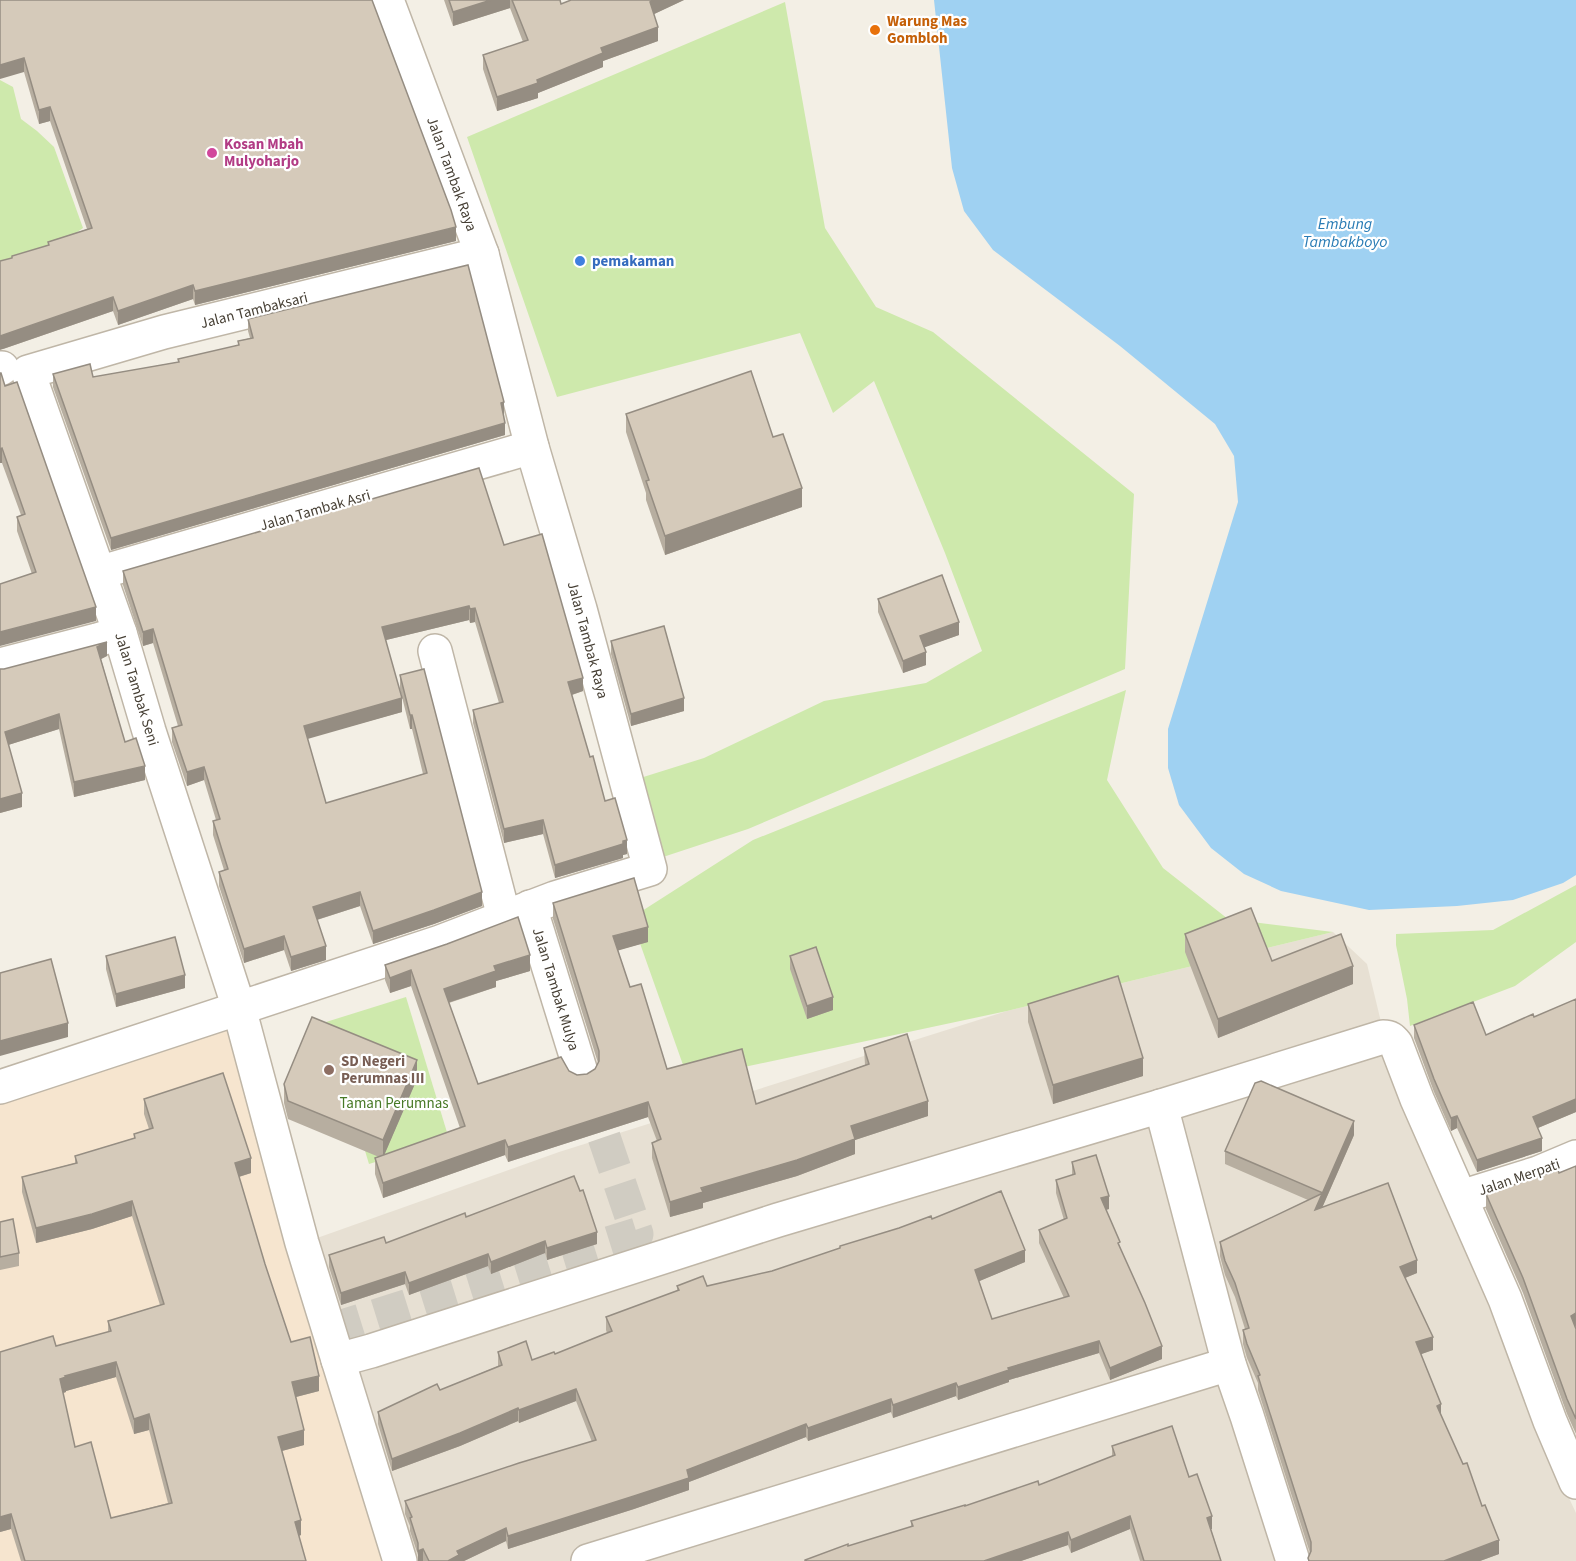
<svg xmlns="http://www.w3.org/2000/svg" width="1576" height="1561" viewBox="0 0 1576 1561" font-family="'Source Sans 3',sans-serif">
	<rect width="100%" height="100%" fill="#f3efe5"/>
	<path fill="#e7e0d3" d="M 1333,932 L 1367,964 L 1388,1051 L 1539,1434 L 1576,1513 L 1576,1561 L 400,1561 L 303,1243 L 559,1152 L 1007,1011 Z"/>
	<path fill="#f6e5cf" d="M 221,1009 L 399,1561 L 0,1561 L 0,1071 Z"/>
	<g fill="#cee9ac">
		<path d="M 785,2 L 825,228 L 876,307 L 933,332 L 1134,494 L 1125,669 L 748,829 L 660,858 L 637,779 L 704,758 L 824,701 L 926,683 L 982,651 L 945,553 L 874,381 L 833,413 L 800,333 L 557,397 L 467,137 Z"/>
		<path d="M 0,80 L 13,87 L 21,119 L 37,131 L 54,147 L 83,228 L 59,245 L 0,269 Z"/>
		<path d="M 1126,690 L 1107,780 L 1163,868 L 1228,919 L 1333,932 L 1007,1011 L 688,1079 L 631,918 L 753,840 Z"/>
		<path d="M 1576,885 L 1576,942 L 1515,986 L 1410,1026 L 1407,999 L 1396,945 L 1396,934 L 1493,930 Z"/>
		<path d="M 406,997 L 449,1139 L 369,1164 L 326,1022 Z"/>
	</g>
	<path fill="#9fd1f2" d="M 934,0 L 1576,0 L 1576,875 L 1563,883 L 1513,900 L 1457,906 L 1369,910 L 1281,891 L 1244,874 L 1211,848 L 1179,805 L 1168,768 L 1168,729 L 1238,502 L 1234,456 L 1215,424 L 1120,346 L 993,250 L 964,211 L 952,168 Z"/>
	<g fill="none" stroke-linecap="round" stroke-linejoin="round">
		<path stroke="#d0ccc2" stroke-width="33" stroke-dasharray="33 16" stroke-linecap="butt" d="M 329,1330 L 637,1234 L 588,1090"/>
		<defs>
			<g id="street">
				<path d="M 0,369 L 2,368"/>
				<path d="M 98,573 L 532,447"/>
				<path d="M 435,651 L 504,917"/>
				<path d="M 0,665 L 97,640 L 120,633"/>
				<path d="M 530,907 L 581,1072"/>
				<path d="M 0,1087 L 440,942 L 555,898 L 650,869 L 580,609 L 532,447 L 482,254 L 387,0"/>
				<path d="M 1161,1106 L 1229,1364 L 1247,1416 L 1293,1561"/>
				<path d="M 1461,1197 L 1538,1173 L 1576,1157"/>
				<path d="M 338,1360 L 371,1351 L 778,1220 L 1161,1106 L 1383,1037 C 1390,1037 1392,1039 1396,1044 L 1417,1099 L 1505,1299 L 1550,1421 L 1576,1482"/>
				<path d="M 400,1561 L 302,1243 L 239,1008 L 149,731 L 120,633 L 28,372 L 164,332 L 482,254"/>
				<path d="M 588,1561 L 1229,1364"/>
			</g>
		</defs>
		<use href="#street" stroke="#bfb6a7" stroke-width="36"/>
		<use href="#street" stroke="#fff" stroke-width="33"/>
	</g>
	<g fill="#b7aea0" fill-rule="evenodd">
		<path d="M 0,0 L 456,241 L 195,305 L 193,299 L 118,325 L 113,311 L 3,349 L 12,258 L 48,245 L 48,242 L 87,229 L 50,121 L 39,124 L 24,72 Z"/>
		<path d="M 444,0 L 560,0 L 561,4 L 684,0 L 654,14 L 658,41 L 603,61 L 603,67 L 538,93 L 538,98 L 497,111 L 483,69 L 483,55 L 523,42 L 510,8 L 453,26 Z"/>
		<path d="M 248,319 L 504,414 L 503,414 L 505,435 L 111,550 L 53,387 L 53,374 L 93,377 L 178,362 L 178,359 L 238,346 L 238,341 L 250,338 L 248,331 Z"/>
		<path d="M 0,373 L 5,386 L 96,621 L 32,574 L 17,531 L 17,517 L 21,515 L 2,463 L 0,463 Z"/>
		<path d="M 626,414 L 773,437 L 802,507 L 665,555 L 646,500 L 646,493 L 626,432 Z"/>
		<path d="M 504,545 L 583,691 L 572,695 L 590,757 L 605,801 L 627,854 L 623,855 L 623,858 L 555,878 L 543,834 L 504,843 L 473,723 L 473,710 L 499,703 L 475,622 L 470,623 L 469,620 L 386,640 L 402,712 L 307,738 L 326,803 L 423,774 L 412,729 L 410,729 L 400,689 L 400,675 L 482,906 L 434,924 L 373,944 L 360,906 L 317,920 L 326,960 L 291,971 L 284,950 L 244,963 L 219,886 L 219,872 L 224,870 L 213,835 L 213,821 L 216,820 L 204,780 L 187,786 L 172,742 L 172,728 L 178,726 L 153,643 L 143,646 L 123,585 L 123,571 Z"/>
		<path d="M 878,599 L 959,635 L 924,647 L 926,665 L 903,673 L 878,612 Z"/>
		<path d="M 611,641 L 684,711 L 631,726 L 611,654 Z"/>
		<path d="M 107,656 L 101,659 L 125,742 L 145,780 L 74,797 L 59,729 L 8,745 L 22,807 L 0,813 L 4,669 Z"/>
		<path d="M 553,903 L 648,942 L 618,950 L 630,987 L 667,1069 L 756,1104 L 865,1065 L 864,1048 L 928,1116 L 855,1140 L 855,1154 L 797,1176 L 703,1203 L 703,1208 L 670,1217 L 652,1158 L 652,1143 L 657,1141 L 648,1117 L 508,1162 L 505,1155 L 383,1198 L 375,1174 L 375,1158 L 379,1157 L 288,1119 L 284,1103 L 284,1084 L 417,1079 L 384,1155 L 460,1128 L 411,986 L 390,993 L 385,980 L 385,965 L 530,971 L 496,981 L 496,987 L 449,1003 L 478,1084 L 569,1071 L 577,1075 L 587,1074 L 595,1069 L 598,1063 L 553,919 Z"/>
		<path d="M 1185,934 L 1272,961 L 1353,984 L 1218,1038 L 1185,952 Z"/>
		<path d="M 106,956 L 185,988 L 116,1007 L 106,969 Z"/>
		<path d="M 790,956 L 833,1010 L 807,1019 L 790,969 Z"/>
		<path d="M 1576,999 L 1576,1112 L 1538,1128 L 1542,1151 L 1477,1172 L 1457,1128 L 1451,1131 L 1434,1092 L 1414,1038 L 1414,1025 L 1486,1035 L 1534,1017 Z"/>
		<path d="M 1028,1004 L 1143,1076 L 1053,1104 L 1028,1022 Z"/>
		<path d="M 144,1099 L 251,1173 L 239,1177 L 265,1264 L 291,1342 L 319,1391 L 296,1397 L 304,1445 L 282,1451 L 301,1535 L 299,1536 L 306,1561 L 21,1561 L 11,1529 L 0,1532 L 0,1352 L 56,1346 L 108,1332 L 108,1321 L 160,1305 L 132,1216 L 92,1229 L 36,1243 L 22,1192 L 22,1177 L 75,1163 L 75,1156 L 134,1138 L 134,1134 L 149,1129 L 144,1114 ZM 116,1377 L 134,1434 L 149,1430 L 168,1503 L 111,1518 L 75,1447 L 63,1393 L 66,1392 L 66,1391 Z"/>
		<path d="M 1354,1135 L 1322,1208 L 1417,1273 L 1405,1278 L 1433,1350 L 1421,1354 L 1441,1416 L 1499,1554 L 1480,1561 L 1308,1561 L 1308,1558 L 1310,1553 L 1258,1390 L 1258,1383 L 1247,1358 L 1243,1344 L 1243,1330 L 1245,1329 L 1235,1297 L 1225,1275 L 1220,1256 L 1220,1242 L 1308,1200 L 1225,1164 L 1225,1151 Z"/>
		<path d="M 1072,1162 L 1109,1209 L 1106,1210 L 1162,1359 L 1110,1380 L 1099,1353 L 1009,1380 L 1009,1382 L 958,1400 L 956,1396 L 893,1418 L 891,1412 L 808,1441 L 806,1437 L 689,1482 L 689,1490 L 634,1509 L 508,1549 L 506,1541 L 464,1561 L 418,1561 L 418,1555 L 410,1531 L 410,1526 L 405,1514 L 405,1501 L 592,1442 L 576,1401 L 519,1423 L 518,1421 L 460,1446 L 392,1471 L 378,1424 L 378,1412 L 440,1390 L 498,1366 L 498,1352 L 532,1360 L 555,1354 L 607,1333 L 606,1330 L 606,1317 L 677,1291 L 677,1286 L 707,1286 L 772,1271 L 932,1219 L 1025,1262 L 979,1281 L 992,1319 L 1064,1298 L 1039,1243 L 1039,1230 L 1064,1220 L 1056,1193 L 1056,1180 L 1072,1175 Z"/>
		<path d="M 1559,1173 L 1576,1329 L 1576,1434 L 1567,1414 L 1523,1293 L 1486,1209 L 1486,1194 Z"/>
		<path d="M 466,1217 L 597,1244 L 547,1260 L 545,1253 L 491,1274 L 488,1266 L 409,1295 L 405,1284 L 341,1305 L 329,1267 L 329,1255 L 386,1243 Z"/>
		<path d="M 0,1222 L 19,1253 L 19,1266 L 0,1270 Z"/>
		<path d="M 1112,1446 L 1189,1477 L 1212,1529 L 1211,1529 L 1221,1561 L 1140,1561 L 1130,1529 L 1071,1553 L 1068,1545 L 1021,1561 L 805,1561 L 848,1546 L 911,1527 L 911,1521 L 1039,1485 L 1112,1456 Z"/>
	</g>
	<g fill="#958d82">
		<path d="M 491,0 L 510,0 L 510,8 L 453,26 L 453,12 Z"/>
		<path d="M 654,0 L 684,0 L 650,16 L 650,2 Z"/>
		<path d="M 658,27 L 658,41 L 603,61 L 603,67 L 538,93 L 538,98 L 497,111 L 497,97 L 537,80 L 601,48 Z"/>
		<path d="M 24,58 L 24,72 L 0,79 L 0,65 Z"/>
		<path d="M 50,107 L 50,121 L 39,124 L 39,110 Z"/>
		<path d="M 456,227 L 456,241 L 195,305 L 195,291 Z"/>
		<path d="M 193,285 L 193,299 L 118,325 L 118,311 Z"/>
		<path d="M 113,297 L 113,311 L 0,350 L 0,336 Z"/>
		<path d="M 504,402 L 504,414 L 501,415 L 501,403 Z"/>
		<path d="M 505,423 L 505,435 L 111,550 L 111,538 Z"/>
		<path d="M 2,448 L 2,463 L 0,463 L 0,449 Z"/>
		<path d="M 802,488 L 802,507 L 665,555 L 665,536 Z"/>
		<path d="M 469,606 L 469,620 L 382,641 L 382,627 Z"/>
		<path d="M 96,607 L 96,621 L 0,646 L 0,632 Z"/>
		<path d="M 475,608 L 475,622 L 470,623 L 470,609 Z"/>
		<path d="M 959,622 L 959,635 L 920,649 L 920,636 Z"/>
		<path d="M 153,629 L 153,643 L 143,646 L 143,632 Z"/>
		<path d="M 107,642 L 107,656 L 97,661 L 97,647 Z"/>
		<path d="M 926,652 L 926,665 L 903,673 L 903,661 Z"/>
		<path d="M 583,678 L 583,691 L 568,696 L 568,682 Z"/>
		<path d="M 402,698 L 402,712 L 304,740 L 304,726 Z"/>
		<path d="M 684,698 L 684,711 L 631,726 L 631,714 Z"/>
		<path d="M 59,714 L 59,729 L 5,746 L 5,732 Z"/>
		<rect x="410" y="715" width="2" height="14"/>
		<path d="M 145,766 L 145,780 L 74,797 L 74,782 Z"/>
		<path d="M 204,767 L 204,780 L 187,786 L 187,772 Z"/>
		<path d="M 22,793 L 22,807 L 0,813 L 0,799 Z"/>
		<path d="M 543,820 L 543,834 L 504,843 L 504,829 Z"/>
		<path d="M 627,840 L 627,854 L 623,855 L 623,858 L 555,878 L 555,865 Z"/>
		<path d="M 360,892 L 360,906 L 313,921 L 313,907 Z"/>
		<path d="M 482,892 L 482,906 L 434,924 L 373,944 L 373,931 Z"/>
		<path d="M 648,927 L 648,942 L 613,952 L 613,936 Z"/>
		<path d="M 284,936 L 284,950 L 244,963 L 244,949 Z"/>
		<path d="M 326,946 L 326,960 L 291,971 L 291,957 Z"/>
		<path d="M 530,955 L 530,971 L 496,981 L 496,987 L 444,1004 L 444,989 L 494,966 Z"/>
		<path d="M 1353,966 L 1353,984 L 1218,1038 L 1218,1019 Z"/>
		<path d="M 411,970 L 411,986 L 390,993 L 390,978 Z"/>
		<path d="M 185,975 L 185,988 L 116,1007 L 116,994 Z"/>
		<path d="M 833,997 L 833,1010 L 807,1019 L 807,1006 Z"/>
		<path d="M 68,1023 L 68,1037 L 0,1056 L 0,1041 Z"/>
		<path d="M 1143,1058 L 1143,1076 L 1053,1104 L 1053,1085 Z"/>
		<path d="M 417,1060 L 417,1079 L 383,1158 L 383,1140 Z"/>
		<path d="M 1576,1099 L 1576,1112 L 1533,1130 L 1533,1117 Z"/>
		<path d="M 928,1101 L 928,1116 L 855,1140 L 855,1154 L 797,1176 L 703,1203 L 703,1208 L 670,1217 L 670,1202 L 851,1126 Z"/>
		<path d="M 648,1102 L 648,1117 L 508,1162 L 508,1147 Z"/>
		<path d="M 1457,1116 L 1457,1128 L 1451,1131 L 1451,1118 Z"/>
		<path d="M 1354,1121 L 1354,1135 L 1315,1224 L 1315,1210 Z"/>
		<path d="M 1542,1138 L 1542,1151 L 1477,1172 L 1477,1160 Z"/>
		<path d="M 505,1140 L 505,1155 L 383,1198 L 383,1183 Z"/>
		<path d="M 251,1158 L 251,1173 L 235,1178 L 235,1163 Z"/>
		<path d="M 1109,1196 L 1109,1209 L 1101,1211 L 1101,1198 Z"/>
		<path d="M 132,1201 L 132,1216 L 92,1229 L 36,1243 L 36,1228 Z"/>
		<path d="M 597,1232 L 597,1244 L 547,1260 L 547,1248 Z"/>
		<path d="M 545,1241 L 545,1253 L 491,1274 L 491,1262 Z"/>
		<path d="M 1025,1250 L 1025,1262 L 975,1283 L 975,1270 Z"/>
		<path d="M 488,1254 L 488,1266 L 409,1295 L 409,1283 Z"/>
		<path d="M 1417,1260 L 1417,1273 L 1400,1280 L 1400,1267 Z"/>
		<path d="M 405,1272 L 405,1284 L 341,1305 L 341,1293 Z"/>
		<path d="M 1576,1313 L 1576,1328 L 1571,1316 Z"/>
		<path d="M 1433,1337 L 1433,1350 L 1416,1356 L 1416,1342 Z"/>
		<path d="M 1099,1341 L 1099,1353 L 1009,1380 L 1009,1382 L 958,1400 L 958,1387 L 1008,1368 Z"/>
		<path d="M 1162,1346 L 1162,1359 L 1110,1380 L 1110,1368 Z"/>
		<path d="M 116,1362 L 116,1377 L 66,1391 L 66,1392 L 60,1394 L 60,1379 L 65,1376 Z"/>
		<path d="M 319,1376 L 319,1391 L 292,1398 L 292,1382 Z"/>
		<path d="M 956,1383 L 956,1396 L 893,1418 L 893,1405 Z"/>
		<path d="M 576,1389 L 576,1401 L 519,1423 L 519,1410 Z"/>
		<path d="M 891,1399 L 891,1412 L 808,1441 L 808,1428 Z"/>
		<path d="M 1441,1404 L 1441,1418 L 1437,1406 Z"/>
		<path d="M 518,1408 L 518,1421 L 460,1446 L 392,1471 L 392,1459 Z"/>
		<path d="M 149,1414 L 149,1430 L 134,1434 L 134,1419 Z"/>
		<path d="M 806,1424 L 806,1437 L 689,1482 L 689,1490 L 634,1509 L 508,1549 L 508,1536 Z"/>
		<path d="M 304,1430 L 304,1445 L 278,1452 L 278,1437 Z"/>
		<path d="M 11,1514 L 11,1529 L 0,1532 L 0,1517 Z"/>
		<path d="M 1130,1516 L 1130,1529 L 1071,1553 L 1071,1540 Z"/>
		<path d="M 1212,1516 L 1212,1529 L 1207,1530 L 1207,1518 Z"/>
		<path d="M 301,1520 L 301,1535 L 295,1537 L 295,1522 Z"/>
		<path d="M 506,1528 L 506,1541 L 464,1561 L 448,1561 L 457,1551 Z"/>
		<path d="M 1068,1532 L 1068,1545 L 1021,1561 L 984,1561 Z"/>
		<path d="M 1499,1540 L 1499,1554 L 1480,1561 L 1444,1561 Z"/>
		<path d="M 423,1549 L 423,1561 L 418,1561 L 418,1551 Z"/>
	</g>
	<g fill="#d5caba" stroke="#958d82" stroke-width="1.5" fill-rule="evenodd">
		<path d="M 0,0 L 372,0 L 451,210 L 456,227 L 195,291 L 193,285 L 118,311 L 113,297 L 0,336 L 0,261 L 12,258 L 12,256 L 49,245 L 48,242 L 92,228 L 50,107 L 39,110 L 24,58 L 0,65 Z"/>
		<path d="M 449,0 L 491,0 L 453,12 Z"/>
		<path d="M 512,0 L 560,0 L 561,4 L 571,0 L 654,0 L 650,2 L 658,27 L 601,48 L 603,53 L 537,80 L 538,83 L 497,97 L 483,55 L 528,40 Z"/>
		<path d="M 468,265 L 504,402 L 501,403 L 505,423 L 111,538 L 53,374 L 90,364 L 93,377 L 179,362 L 178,359 L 239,345 L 238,341 L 253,338 L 248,319 Z"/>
		<path d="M 751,371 L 773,437 L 783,434 L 802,488 L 665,536 L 646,481 L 649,480 L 626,414 Z"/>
		<path d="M 0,373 L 1,373 L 5,386 L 17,382 L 96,607 L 0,632 L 0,584 L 36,572 L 17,517 L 25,514 L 2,448 L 0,449 Z"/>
		<path d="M 479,468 L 504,545 L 542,534 L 583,678 L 568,682 L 590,757 L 593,756 L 605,801 L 615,798 L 627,840 L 623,841 L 623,844 L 555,865 L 543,820 L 504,829 L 473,710 L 503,702 L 475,608 L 470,609 L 469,606 L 382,627 L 402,698 L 304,726 L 326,803 L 427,773 L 412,715 L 410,715 L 400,675 L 424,669 L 482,892 L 434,910 L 373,931 L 360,892 L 313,907 L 326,946 L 291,957 L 284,936 L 244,949 L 219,872 L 228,869 L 213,821 L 220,819 L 204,767 L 187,772 L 172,728 L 182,725 L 153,629 L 143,632 L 123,571 Z"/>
		<path d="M 942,575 L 959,622 L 920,636 L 926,652 L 903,661 L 878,599 Z"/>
		<path d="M 664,626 L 684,698 L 631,714 L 611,641 Z"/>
		<path d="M 107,642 L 97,647 L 125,742 L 136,738 L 145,766 L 74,782 L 59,714 L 5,732 L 22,793 L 0,799 L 0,669 L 4,669 Z"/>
		<path d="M 634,878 L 648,927 L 613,936 L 630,987 L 641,984 L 667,1069 L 742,1049 L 756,1104 L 869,1064 L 864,1048 L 907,1034 L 928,1101 L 851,1126 L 855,1139 L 797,1160 L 701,1188 L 703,1192 L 670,1202 L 652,1143 L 661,1139 L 648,1102 L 508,1147 L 505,1140 L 383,1183 L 375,1158 L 465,1126 L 411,970 L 390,978 L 385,965 L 447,944 L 518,917 L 530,955 L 494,966 L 496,971 L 444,989 L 478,1084 L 561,1057 L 569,1071 L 577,1075 L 587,1074 L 595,1069 L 599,1061 L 599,1051 L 553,903 Z"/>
		<path d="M 1251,908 L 1272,961 L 1341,934 L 1353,966 L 1218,1019 L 1185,934 Z"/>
		<path d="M 175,937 L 185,975 L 116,994 L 106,956 Z"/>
		<path d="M 816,947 L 833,997 L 807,1006 L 790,956 Z"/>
		<path d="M 51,959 L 68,1023 L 0,1041 L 0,973 Z"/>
		<path d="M 1118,976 L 1143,1058 L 1053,1085 L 1028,1004 Z"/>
		<path d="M 1576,999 L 1576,1099 L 1533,1117 L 1542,1138 L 1477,1160 L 1457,1116 L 1451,1118 L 1434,1079 L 1414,1025 L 1473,1002 L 1486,1035 L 1533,1014 L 1534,1017 Z"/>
		<path d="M 312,1017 L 417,1060 L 383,1140 L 288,1101 L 284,1084 Z"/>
		<path d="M 223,1073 L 251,1158 L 235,1163 L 265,1264 L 291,1342 L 310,1337 L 319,1376 L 292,1382 L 304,1430 L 278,1437 L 301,1520 L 295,1522 L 306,1561 L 25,1561 L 11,1514 L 0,1517 L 0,1352 L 53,1336 L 56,1346 L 111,1331 L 108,1321 L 164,1304 L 132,1201 L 92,1214 L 36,1228 L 22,1177 L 77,1163 L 75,1156 L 135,1138 L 134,1134 L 153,1128 L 144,1099 ZM 116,1362 L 134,1419 L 149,1414 L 172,1503 L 111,1518 L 91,1442 L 75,1447 L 60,1379 L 66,1377 L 65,1376 Z"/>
		<path d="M 1261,1081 L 1354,1121 L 1315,1210 L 1388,1183 L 1417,1260 L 1400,1267 L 1433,1337 L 1416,1342 L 1441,1404 L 1437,1406 L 1463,1464 L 1467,1463 L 1482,1506 L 1485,1505 L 1499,1540 L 1444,1561 L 1309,1561 L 1308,1558 L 1311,1551 L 1311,1542 L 1258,1376 L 1260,1375 L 1247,1344 L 1243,1330 L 1249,1328 L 1235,1283 L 1225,1261 L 1220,1242 L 1323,1193 L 1225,1151 L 1255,1083 Z"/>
		<path d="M 1096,1155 L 1109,1196 L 1101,1198 L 1120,1242 L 1118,1243 L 1145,1303 L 1162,1346 L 1110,1368 L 1099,1341 L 1008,1368 L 1009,1370 L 958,1387 L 956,1383 L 893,1405 L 891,1399 L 808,1428 L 806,1424 L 687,1470 L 689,1478 L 634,1496 L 508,1536 L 506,1528 L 457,1551 L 459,1555 L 448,1561 L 429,1561 L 423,1549 L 418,1551 L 418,1543 L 410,1518 L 412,1517 L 405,1501 L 519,1463 L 596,1440 L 576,1389 L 519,1410 L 518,1408 L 460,1433 L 392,1459 L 378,1412 L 437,1384 L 440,1390 L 502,1365 L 498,1352 L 526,1341 L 532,1360 L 554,1352 L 555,1354 L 612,1331 L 606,1317 L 679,1290 L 677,1286 L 703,1276 L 707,1286 L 772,1271 L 840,1248 L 840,1246 L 899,1228 L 931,1216 L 932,1219 L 1001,1191 L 1025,1250 L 975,1270 L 992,1319 L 1069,1296 L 1039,1230 L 1067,1218 L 1056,1180 L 1075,1174 L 1072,1162 Z"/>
		<path d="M 1576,1166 L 1576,1313 L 1571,1316 L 1576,1329 L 1576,1419 L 1567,1399 L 1523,1278 L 1486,1194 L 1558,1170 L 1559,1173 Z"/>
		<path d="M 574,1176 L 580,1191 L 583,1190 L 597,1232 L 547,1248 L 545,1241 L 491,1262 L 488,1254 L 409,1283 L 405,1272 L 341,1293 L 329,1255 L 384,1237 L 386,1243 L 465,1213 L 466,1217 Z"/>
		<path d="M 13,1219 L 19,1253 L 0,1257 L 0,1222 Z"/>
		<path d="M 1172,1426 L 1189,1477 L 1197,1474 L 1212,1516 L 1207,1518 L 1221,1561 L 1144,1561 L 1130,1516 L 1071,1540 L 1068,1532 L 984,1561 L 805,1561 L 805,1560 L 848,1544 L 848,1546 L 913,1526 L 911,1521 L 965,1505 L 965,1506 L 1038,1481 L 1039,1485 L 1115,1455 L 1112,1446 Z"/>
	</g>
	<circle fill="#e8710a" stroke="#fff" stroke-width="2" cx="875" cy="30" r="6"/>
	<circle fill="#d1479c" stroke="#fff" stroke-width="2" cx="212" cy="153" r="6"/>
	<circle fill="#3f7fe0" stroke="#fff" stroke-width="2" cx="580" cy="261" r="6"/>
	<circle fill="#8d6e63" stroke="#fff" stroke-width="2" cx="329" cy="1070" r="6"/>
	<g text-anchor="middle" stroke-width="4.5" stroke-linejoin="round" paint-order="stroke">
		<g font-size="15" font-weight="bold" fill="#c56008" stroke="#fff" text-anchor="start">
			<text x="887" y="26">Warung Mas<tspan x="887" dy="17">Gombloh</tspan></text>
		</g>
		<g font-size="15" font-weight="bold" fill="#b23c85" stroke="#fff" text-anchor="start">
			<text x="224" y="149">Kosan Mbah<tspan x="224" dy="17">Mulyoharjo</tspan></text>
		</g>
		<g font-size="15" fill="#463f34" stroke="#fff">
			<text transform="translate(452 174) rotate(70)" y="5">Jalan Tambak Raya</text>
			<text transform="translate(254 310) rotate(-14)" y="5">Jalan Tambaksari</text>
			<text transform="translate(315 510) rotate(-16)" y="5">Jalan Tambak Asri</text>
			<text transform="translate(588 640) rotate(75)" y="5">Jalan Tambak Raya</text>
			<text transform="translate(137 689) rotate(73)" y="5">Jalan Tambak Seni</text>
			<text transform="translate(556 989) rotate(73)" y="5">Jalan Tambak Mulya</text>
			<text transform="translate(1519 1177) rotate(-19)" y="5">Jalan Merpati</text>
		</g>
		<g font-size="15" font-weight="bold" fill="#366cbe" stroke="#fff" text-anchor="start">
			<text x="592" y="266">pemakaman</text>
		</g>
		<g font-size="15" font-weight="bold" fill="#785e54" stroke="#fff" text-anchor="start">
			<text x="341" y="1066">SD Negeri<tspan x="341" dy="17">Perumnas III</tspan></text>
		</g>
		<g font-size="15" fill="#477926" stroke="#fff">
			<text x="394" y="1108">Taman Perumnas</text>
		</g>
		<g font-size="16" font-style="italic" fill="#2a7cb5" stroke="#fff">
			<text x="1345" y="229">Embung<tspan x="1345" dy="18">Tambakboyo</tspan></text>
		</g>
	</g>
</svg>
